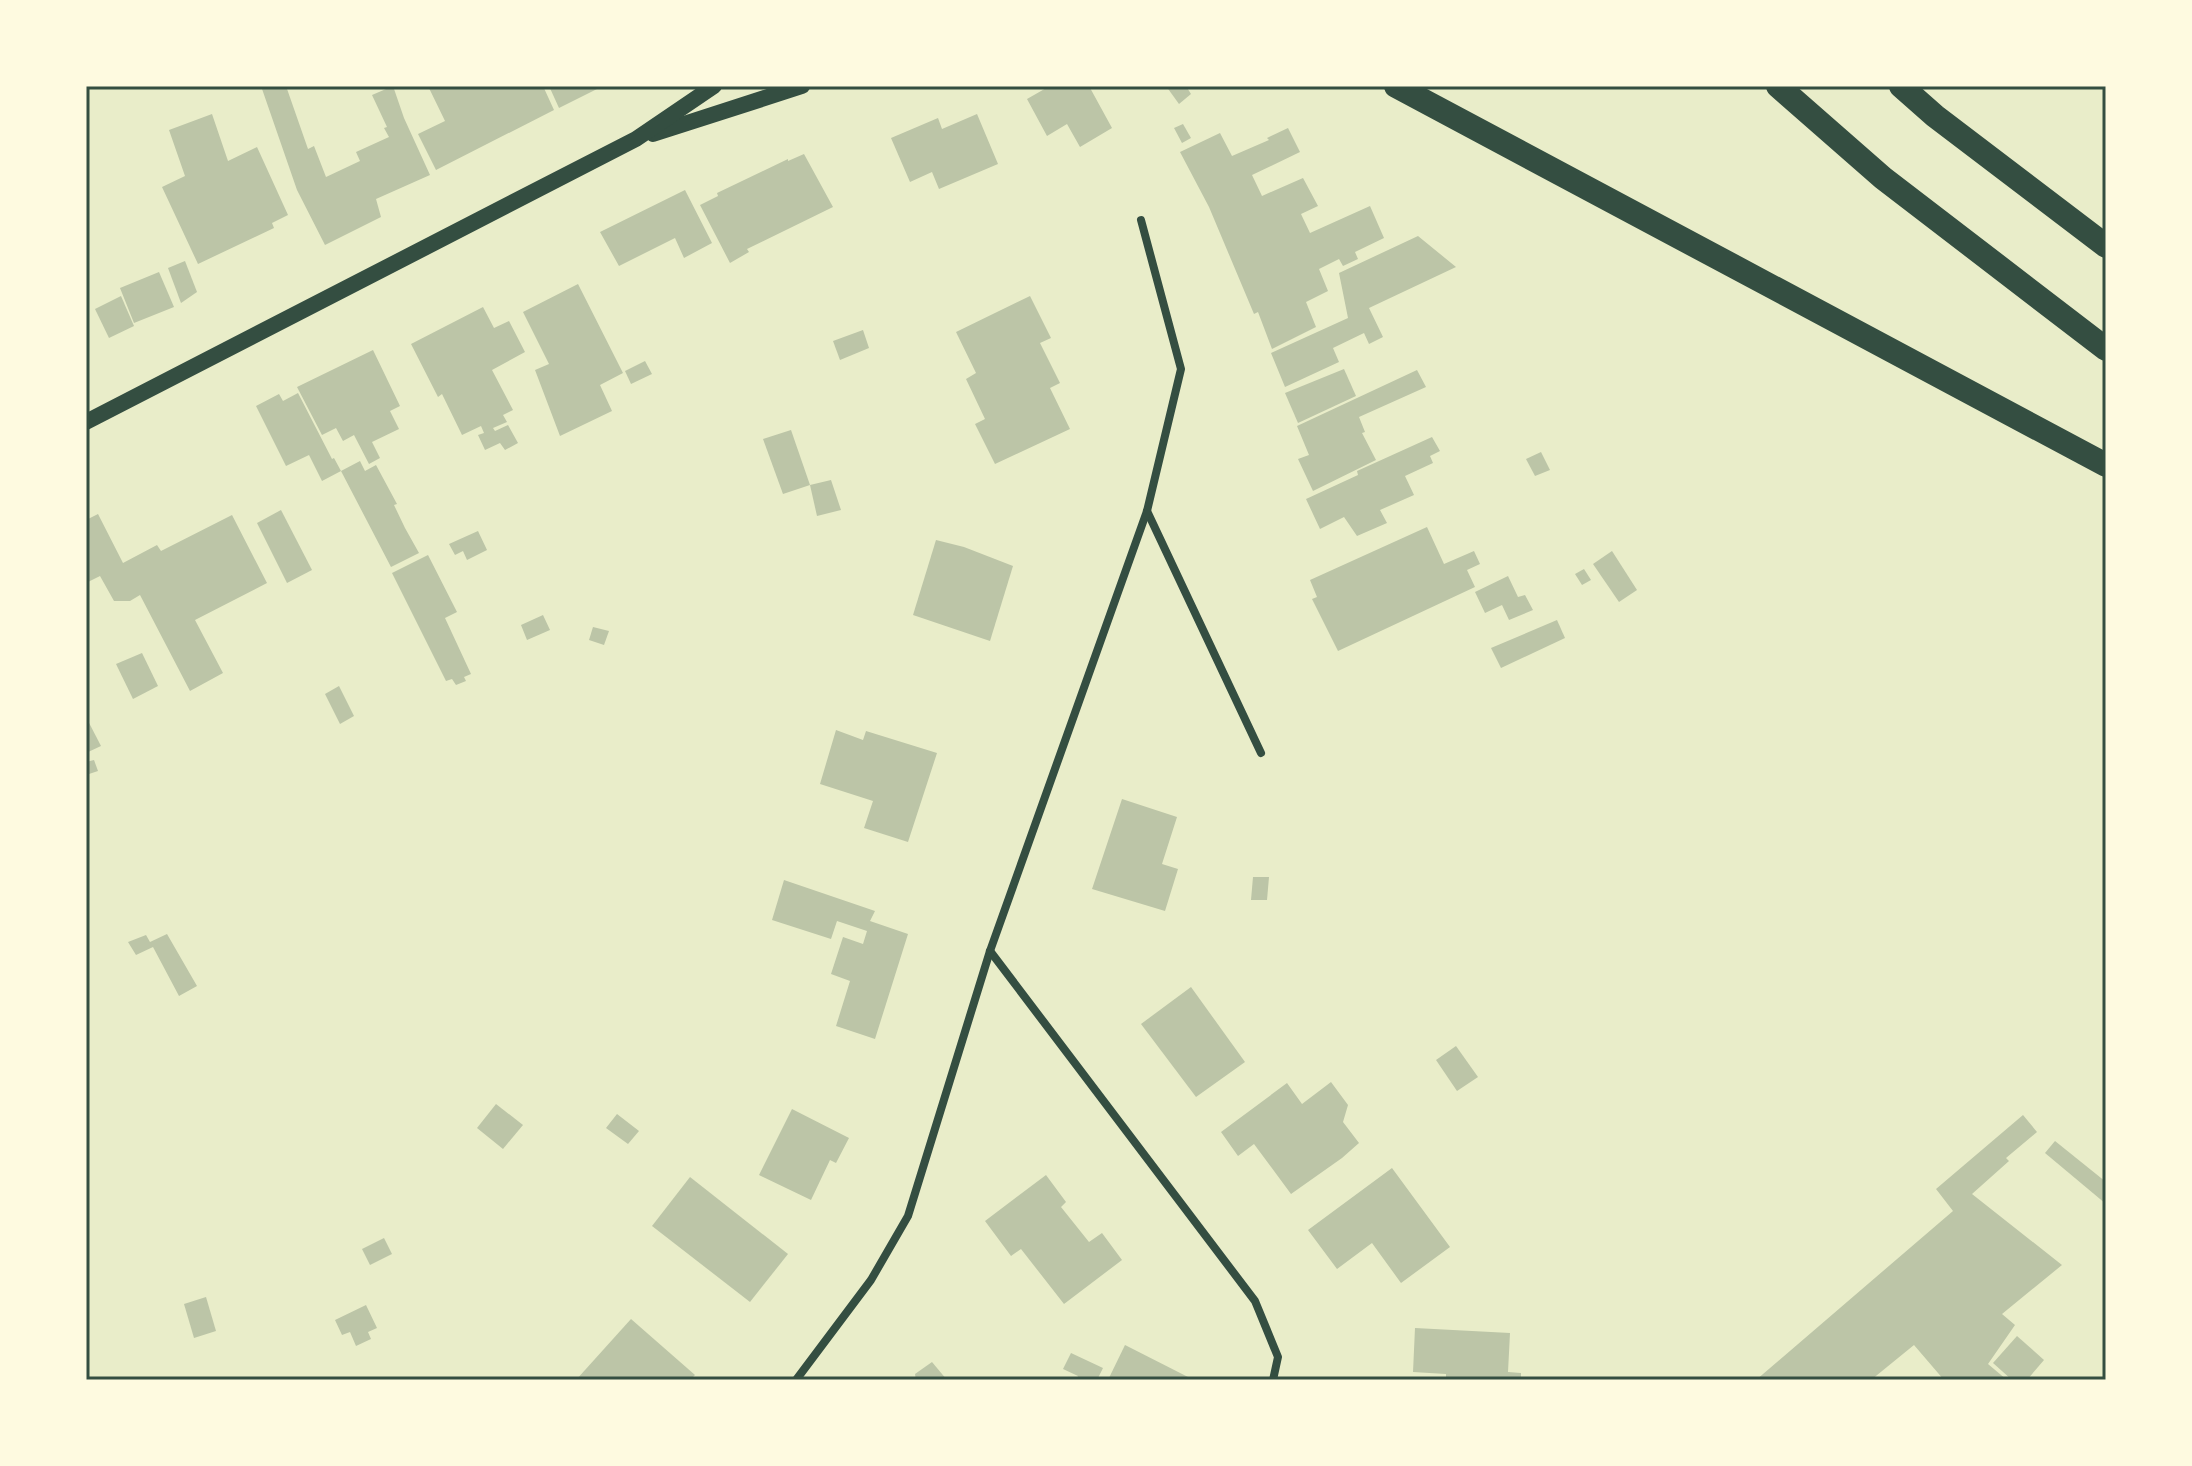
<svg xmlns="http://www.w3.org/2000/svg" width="2192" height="1466" viewBox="0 0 2192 1466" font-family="Mulish,sans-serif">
	<rect width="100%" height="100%" fill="#e9edc9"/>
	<g fill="#bcc5a7">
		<path d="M 261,86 L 286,86 L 308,149 L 314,146 L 326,177 L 360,161 L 356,152 L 389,137 L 384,128 L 387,127 L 372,95 L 393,86 L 404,118 L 430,175 L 376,199 L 381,217 L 325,245 L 297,190 Z"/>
		<path d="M 428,86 L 543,86 L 554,110 L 436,170 L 418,134 L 445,121 Z"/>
		<path d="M 549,86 L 603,86 L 559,108 Z"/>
		<path d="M 1047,86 L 1089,86 L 1112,128 L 1080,147 L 1067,124 L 1047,136 L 1027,99 L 1048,87 Z"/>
		<path d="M 1166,86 L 1186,86 L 1191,94 L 1179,104 Z"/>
		<path d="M 212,114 L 228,161 L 257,147 L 288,215 L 272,223 L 274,228 L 198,264 L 162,187 L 185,176 L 169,130 Z"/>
		<path d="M 977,114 L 998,164 L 939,189 L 932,172 L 910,182 L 891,138 L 938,118 L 942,129 Z"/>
		<path d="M 1183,124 L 1191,138 L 1182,143 L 1174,128 Z"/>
		<path d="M 1288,128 L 1300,152 L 1252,175 L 1262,196 L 1303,178 L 1318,206 L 1301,214 L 1310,233 L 1370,206 L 1384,238 L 1355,252 L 1358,259 L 1343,266 L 1339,259 L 1319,269 L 1328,291 L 1306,302 L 1316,327 L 1272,349 L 1258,312 L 1254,314 L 1209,207 L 1180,152 L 1220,133 L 1232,156 L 1269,140 L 1267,138 Z"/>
		<path d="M 804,154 L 833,207 L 747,249 L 749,252 L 730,263 L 700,205 L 718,196 L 717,193 L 788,159 L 788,161 Z"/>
		<path d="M 685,190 L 712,243 L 684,258 L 675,238 L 619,266 L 600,232 Z"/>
		<path d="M 1418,236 L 1456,267 L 1369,308 L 1383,337 L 1369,344 L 1364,333 L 1333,348 L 1339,362 L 1285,387 L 1271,353 L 1348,318 L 1339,273 Z"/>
		<path d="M 185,261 L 197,292 L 181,303 L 168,268 Z"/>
		<path d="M 159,272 L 174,307 L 134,323 L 120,288 Z"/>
		<path d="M 578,284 L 623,373 L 600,385 L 612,411 L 560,436 L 535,370 L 549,364 L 523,312 Z"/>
		<path d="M 121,296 L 134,326 L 109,338 L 95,309 Z"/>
		<path d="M 1030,296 L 1051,338 L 1040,343 L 1060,383 L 1050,388 L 1070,429 L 995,464 L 975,424 L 985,419 L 966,379 L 976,373 L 956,332 Z"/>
		<path d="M 483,307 L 494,328 L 509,321 L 525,352 L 492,370 L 513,410 L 503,415 L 507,422 L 493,428 L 495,431 L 508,425 L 518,443 L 505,450 L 500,443 L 485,450 L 478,435 L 484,433 L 481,426 L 462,435 L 442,394 L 438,397 L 411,344 Z"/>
		<path d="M 863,330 L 869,348 L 840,360 L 833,341 Z"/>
		<path d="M 373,350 L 400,406 L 390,411 L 399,429 L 372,442 L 380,458 L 369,464 L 354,435 L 343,441 L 336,428 L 322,435 L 297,387 Z"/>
		<path d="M 645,361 L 652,374 L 631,384 L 625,371 Z"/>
		<path d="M 1344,369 L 1356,396 L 1298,423 L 1285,393 Z"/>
		<path d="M 1417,370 L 1426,387 L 1359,417 L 1365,432 L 1362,433 L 1376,460 L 1313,491 L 1298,459 L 1309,455 L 1297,426 Z"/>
		<path d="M 298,393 L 332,459 L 334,458 L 341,471 L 360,461 L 365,471 L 376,465 L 397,504 L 394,505 L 405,528 L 419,553 L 391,567 L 341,471 L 322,481 L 309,455 L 286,466 L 256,406 L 279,394 L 283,401 Z"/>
		<path d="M 791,430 L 810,485 L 783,494 L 763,439 Z"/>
		<path d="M 1432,437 L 1440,451 L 1430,456 L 1433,463 L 1405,476 L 1414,495 L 1380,510 L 1387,523 L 1357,536 L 1344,517 L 1320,529 L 1306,499 L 1358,475 L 1357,471 Z"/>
		<path d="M 1541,452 L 1550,470 L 1535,476 L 1526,459 Z"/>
		<path d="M 831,480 L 841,510 L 817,516 L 810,485 Z"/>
		<path d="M 281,510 L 312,570 L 287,583 L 257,523 Z"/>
		<path d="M 98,514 L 123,563 L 157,545 L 161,551 L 232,515 L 267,583 L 195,620 L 223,673 L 190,691 L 140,595 L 130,601 L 114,601 L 100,576 L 88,582 L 86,578 L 86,520 Z"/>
		<path d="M 1427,527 L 1444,564 L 1474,551 L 1480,564 L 1467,570 L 1475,587 L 1338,651 L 1312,599 L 1317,597 L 1310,580 Z"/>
		<path d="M 478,531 L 487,550 L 467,560 L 463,551 L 455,555 L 449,544 Z"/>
		<path d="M 936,540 L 964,547 L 1013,566 L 990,641 L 913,615 Z"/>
		<path d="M 1612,551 L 1637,590 L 1619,602 L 1593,564 Z"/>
		<path d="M 428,555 L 457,612 L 445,618 L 471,674 L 464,677 L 466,681 L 456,685 L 452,679 L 446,681 L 392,573 Z"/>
		<path d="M 1584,569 L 1591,580 L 1582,585 L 1575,574 Z"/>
		<path d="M 1508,576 L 1518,597 L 1525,595 L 1533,610 L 1509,620 L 1502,605 L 1485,613 L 1475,592 Z"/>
		<path d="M 543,615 L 550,630 L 527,640 L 521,625 Z"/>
		<path d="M 1557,620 L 1565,638 L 1501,668 L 1491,648 Z"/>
		<path d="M 593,627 L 609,631 L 604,645 L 589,640 Z"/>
		<path d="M 142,653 L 158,686 L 133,699 L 116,664 Z"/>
		<path d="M 339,686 L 354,716 L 340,724 L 325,694 Z"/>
		<path d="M 86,717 L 101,746 L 86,753 Z"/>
		<path d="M 836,730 L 863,740 L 866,731 L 937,753 L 908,842 L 864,828 L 873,801 L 820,784 Z"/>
		<path d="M 94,760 L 98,771 L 86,775 L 86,762 Z"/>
		<path d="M 1122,799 L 1177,817 L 1162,864 L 1178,869 L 1165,911 L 1092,889 Z"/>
		<path d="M 1253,877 L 1269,877 L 1267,900 L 1251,900 Z"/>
		<path d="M 784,880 L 875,911 L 870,921 L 908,934 L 875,1039 L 836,1026 L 850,981 L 831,974 L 843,937 L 863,944 L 867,931 L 837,921 L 831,939 L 772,920 Z"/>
		<path d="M 167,934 L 197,986 L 179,996 L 153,947 L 136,955 L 128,942 L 146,935 L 150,942 Z"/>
		<path d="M 1191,987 L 1245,1062 L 1196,1097 L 1141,1024 Z"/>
		<path d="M 1456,1046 L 1478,1077 L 1457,1091 L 1436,1060 Z"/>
		<path d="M 1331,1082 L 1348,1105 L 1343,1122 L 1359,1143 L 1342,1158 L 1291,1194 L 1254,1144 L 1238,1156 L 1221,1132 L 1287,1083 L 1302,1104 Z"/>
		<path d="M 496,1104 L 523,1125 L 503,1149 L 477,1128 Z"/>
		<path d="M 792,1109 L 849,1138 L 836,1163 L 830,1160 L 811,1200 L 759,1175 Z"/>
		<path d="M 617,1114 L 639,1131 L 628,1144 L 606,1128 Z"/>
		<path d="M 2023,1115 L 2037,1132 L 2006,1158 L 2009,1161 L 1972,1194 L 2062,1265 L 2002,1314 L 2015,1325 L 1988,1364 L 2007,1380 L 1944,1380 L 1914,1345 L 1871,1380 L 1756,1380 L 1953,1211 L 1936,1189 Z"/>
		<path d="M 2055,1141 L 2106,1182 L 2106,1204 L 2045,1153 Z"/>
		<path d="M 1392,1168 L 1450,1247 L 1401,1283 L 1372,1243 L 1337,1269 L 1308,1230 Z"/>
		<path d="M 1046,1175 L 1066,1202 L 1061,1207 L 1089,1242 L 1102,1233 L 1122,1260 L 1064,1304 L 1021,1249 L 1011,1256 L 985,1221 Z"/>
		<path d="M 690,1177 L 788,1254 L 750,1302 L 652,1226 Z"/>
		<path d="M 384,1238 L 392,1254 L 370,1265 L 362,1249 Z"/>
		<path d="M 206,1297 L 216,1331 L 194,1338 L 184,1304 Z"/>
		<path d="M 366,1305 L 377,1328 L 368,1332 L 371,1339 L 356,1346 L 350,1332 L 342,1335 L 335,1320 Z"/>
		<path d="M 631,1319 L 695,1375 L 690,1380 L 576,1380 Z"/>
		<path d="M 1415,1328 L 1510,1333 L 1508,1372 L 1521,1373 L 1521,1380 L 1446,1380 L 1446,1374 L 1413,1372 Z"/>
		<path d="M 2017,1336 L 2044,1360 L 2027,1380 L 2012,1380 L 1993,1363 Z"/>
		<path d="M 1125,1345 L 1188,1377 L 1186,1380 L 1108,1380 Z"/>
		<path d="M 1071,1353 L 1103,1368 L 1097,1380 L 1076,1380 L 1078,1376 L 1063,1369 Z"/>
		<path d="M 932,1362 L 947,1380 L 916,1380 L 915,1374 Z"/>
	</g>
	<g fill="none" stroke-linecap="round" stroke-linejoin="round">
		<g stroke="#344e41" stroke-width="8">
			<path d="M 1147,511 L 1261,753"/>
			<path d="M 990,951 L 1255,1301 L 1278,1357 L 1273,1380"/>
			<path d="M 796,1380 L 871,1280 L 908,1216 L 990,951 L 1147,511 L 1181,369 L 1141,220"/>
		</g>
		<g stroke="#344e41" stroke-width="16">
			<path d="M 653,134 L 802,86"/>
			<path d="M 86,422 L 636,139 L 714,86"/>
		</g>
		<g stroke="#344e41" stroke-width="24">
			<path d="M 1396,86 L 2106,465"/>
			<path d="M 1778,86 L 1883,178 L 2106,349"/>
			<path d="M 1901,86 L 1935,116 L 2106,246"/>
		</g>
	</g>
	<rect width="2192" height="1466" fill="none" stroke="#fefae0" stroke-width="176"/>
	<rect x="88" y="88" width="2016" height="1290" fill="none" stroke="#344e41" stroke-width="3"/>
</svg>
